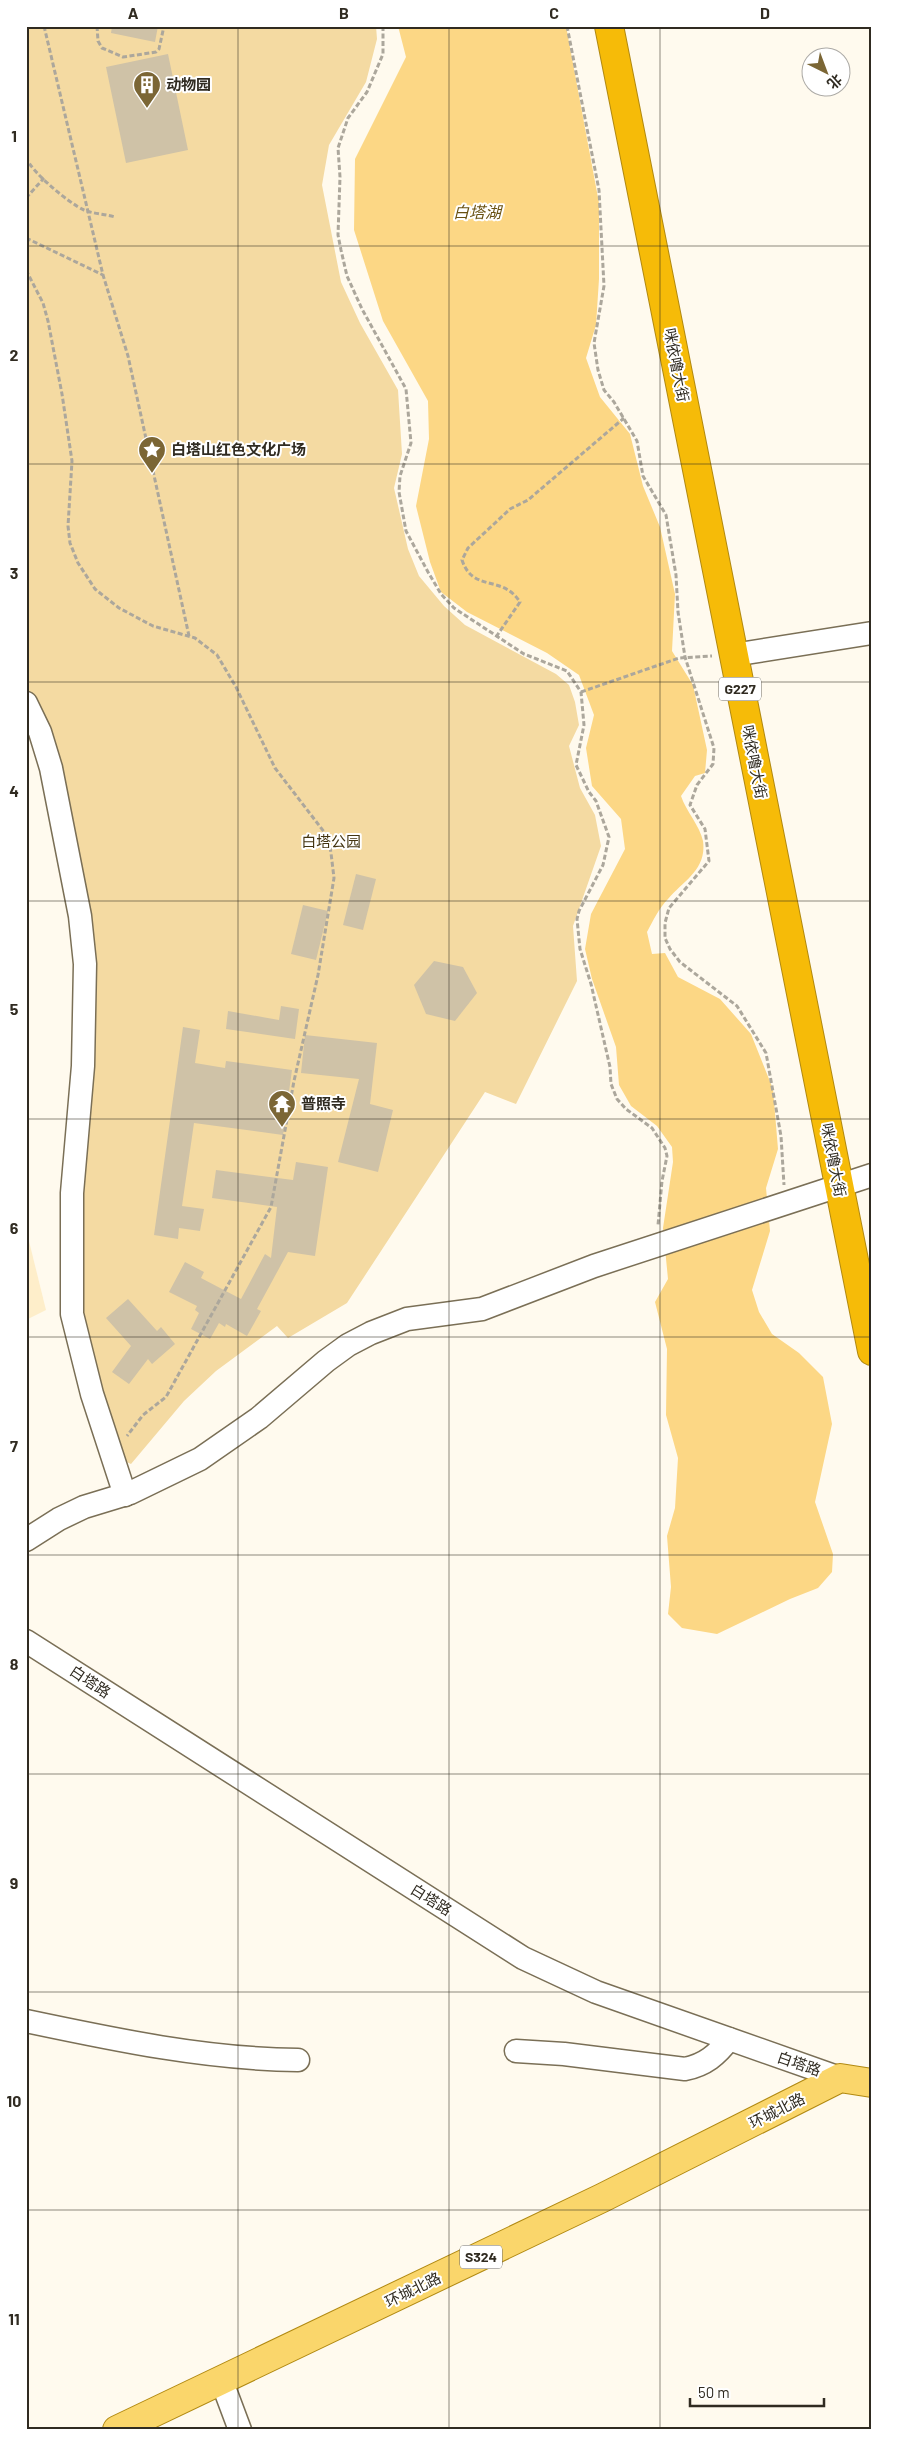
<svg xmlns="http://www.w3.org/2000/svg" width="898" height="2456" viewBox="0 0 898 2456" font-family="Barlow,'Noto Sans SC',sans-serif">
	<rect width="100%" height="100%" fill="#fffaee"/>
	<path fill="#feeeca" d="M 26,1229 L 46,1310 L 26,1320 Z"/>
	<path fill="#f4daa2" d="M 26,26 L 376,26 L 377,39 L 366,82 L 329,145 L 322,185 L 341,282 L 360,323 L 398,390 L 402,454 L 394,488 L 408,549 L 419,576 L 444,606 L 465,625 L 556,674 L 569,685 L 575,702 L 579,725 L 569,746 L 580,788 L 595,815 L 601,846 L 573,926 L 577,981 L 516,1104 L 485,1092 L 347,1303 L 288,1338 L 277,1326 L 216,1371 L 184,1401 L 131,1464 L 116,1457 L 79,1328 L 78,1189 L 93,1009 L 26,693 Z"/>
	<path fill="#fcd785" d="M 398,26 L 566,26 L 599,203 L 599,279 L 596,325 L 586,358 L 600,397 L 630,434 L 643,486 L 660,527 L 675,594 L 672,651 L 693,685 L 707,750 L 705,773 L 695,776 L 681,796 C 686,811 700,826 703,841 C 707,870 683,881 668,899 C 659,908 653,921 647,932 L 652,954 L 665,953 L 678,977 L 720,999 L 751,1034 L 773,1089 L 778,1149 L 766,1188 L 770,1231 L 752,1290 L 759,1312 L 772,1334 L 799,1353 L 823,1377 L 832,1424 L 815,1502 L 833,1554 L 832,1572 L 818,1588 L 790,1599 L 717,1634 L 682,1628 L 668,1614 L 671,1587 L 667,1536 L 675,1508 L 678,1458 L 666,1415 L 667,1349 L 655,1302 L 668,1279 L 663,1228 L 673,1162 L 672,1147 L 657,1126 L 631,1106 L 619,1085 L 616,1047 L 592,979 L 585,949 L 591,914 L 625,849 L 621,819 L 592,786 L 586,748 L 594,715 L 579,675 L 547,653 L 467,612 L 441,592 L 430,562 L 416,506 L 429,439 L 428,401 L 383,321 L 354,230 L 355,159 L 406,57 Z"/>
	<g fill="#cfc2a7">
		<path d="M 112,26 L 158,26 L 155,42 L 111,33 Z"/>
		<path d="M 168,54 L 188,150 L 126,163 L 106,67 Z"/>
		<path d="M 356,874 L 376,879 L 363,930 L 343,925 Z"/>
		<path d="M 303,905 L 328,911 L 316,960 L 291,954 Z"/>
		<path d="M 434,961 L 463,967 L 477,993 L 455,1021 L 426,1014 L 414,985 Z"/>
		<path d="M 281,1006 L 299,1009 L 295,1039 L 226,1029 L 228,1011 L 279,1020 Z"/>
		<path d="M 183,1027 L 200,1030 L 195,1063 L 225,1068 L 226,1061 L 292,1070 L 283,1135 L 194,1123 L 182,1206 L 204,1209 L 200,1231 L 179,1228 L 178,1239 L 154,1235 Z"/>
		<path d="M 305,1035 L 377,1043 L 370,1104 L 393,1110 L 378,1172 L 338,1162 L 359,1079 L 301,1073 Z"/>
		<path d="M 296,1162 L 328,1167 L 315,1256 L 288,1252 L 257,1309 L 261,1311 L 247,1336 L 226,1324 L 225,1327 L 219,1323 L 210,1339 L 191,1329 L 199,1313 L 195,1310 L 197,1306 L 169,1292 L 185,1262 L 204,1272 L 201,1278 L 241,1299 L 265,1254 L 271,1258 L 277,1207 L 212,1198 L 216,1170 L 293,1180 Z"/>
		<path d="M 128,1299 L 157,1331 L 161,1327 L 175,1344 L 152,1364 L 148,1359 L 129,1384 L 112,1372 L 131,1346 L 106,1318 Z"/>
	</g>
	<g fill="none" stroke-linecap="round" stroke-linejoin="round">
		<defs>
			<g id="minor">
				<path d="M 733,655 L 872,633"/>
				<path d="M 26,703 L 40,732 L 51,768 L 80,916 L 85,964 L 83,1066 L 72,1193 L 72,1314 L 92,1394 L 125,1495"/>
				<path d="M 26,1540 L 59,1519 L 84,1507 L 130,1493 L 200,1459 L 259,1418 L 326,1361 L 348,1345 L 371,1333 L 407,1319 L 482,1309 L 594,1266 L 872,1175"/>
				<path d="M 26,1641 L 523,1958 L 596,1992 L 840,2078"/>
				<path d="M 26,2021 C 116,2040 206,2059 298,2060"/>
				<path d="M 516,2051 L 564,2054 L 685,2069 C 705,2065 717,2055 729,2039"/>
				<path d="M 222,2382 L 240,2430"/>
			</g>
			<path id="major" d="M 117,2430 L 602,2198 L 840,2078 L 872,2083"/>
			<path id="highway" d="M 609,26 L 872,1351"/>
		</defs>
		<use href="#minor" stroke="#7a6f56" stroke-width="25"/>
		<use href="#major" stroke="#b18911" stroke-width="30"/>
		<use href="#highway" stroke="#b18911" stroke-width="30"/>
		<g stroke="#aca79c" stroke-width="3" stroke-dasharray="5 2.5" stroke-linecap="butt">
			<path d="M 44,26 L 103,275 L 128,356 L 189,636"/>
			<path d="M 97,26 L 98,41 L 102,48 L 123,57 L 156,52 L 159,49 L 164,26"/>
			<path d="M 383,26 L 383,54 L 367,92 L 348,118 L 338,148 L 340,177 L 338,235 L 341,250 L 347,276 L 362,309 L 406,389 L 411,443 L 400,476 L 399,492 L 406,531 L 428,572 L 441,594 L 454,608 L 524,654 L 567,671 L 581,692 L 584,725 L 576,765 L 589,792 L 596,801 L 609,837 L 603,865 L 579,911 L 577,919 L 580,949 L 591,984 L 610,1067 L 611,1084 L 617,1099 L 626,1109 L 652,1128 L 665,1148 L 667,1156 L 662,1181 L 658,1225"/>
			<path d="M 567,26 L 599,190 L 604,286 L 594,343 L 598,370 L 604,390 L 614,402 L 637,441 L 643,476 L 666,515 L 676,575 L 678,612 L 685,657 L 714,748 L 713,764 L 697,785 L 690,805 L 705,829 L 709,861 L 669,908 L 665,923 L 665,938 L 670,949 L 680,962 L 737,1006 L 766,1053 L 781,1136 L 784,1185"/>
			<path d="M 26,157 C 30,171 70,204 84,210 C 94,214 105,214 115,217"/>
			<path d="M 26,198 L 44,178"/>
			<path d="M 26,238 L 103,275"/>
			<path d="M 26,270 L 43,303 L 48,321 L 62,394 L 72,461 L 68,526 L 70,543 L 78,563 L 95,589 L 119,608 L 153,626 L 195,638 L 217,655 L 236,687 L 275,768 L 328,837 L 331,853 L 334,878 L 318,975 L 294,1081 L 271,1207 L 166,1397 L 143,1415 L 127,1436"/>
			<path d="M 496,637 L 520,602 C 502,574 473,593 462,560 L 468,548 L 494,524 L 510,509 L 528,500 L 624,418"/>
			<path d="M 581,692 L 679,658 L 712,656"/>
		</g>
		<use href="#minor" stroke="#fff" stroke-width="22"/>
		<use href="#major" stroke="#fad66b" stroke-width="28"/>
		<use href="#highway" stroke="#f6bb08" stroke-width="28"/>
	</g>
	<path fill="none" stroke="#302b21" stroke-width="1" stroke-opacity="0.55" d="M 238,26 L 238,2430M 449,26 L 449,2430M 660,26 L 660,2430M 26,246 L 872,246M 26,464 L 872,464M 26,682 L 872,682M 26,901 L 872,901M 26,1119 L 872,1119M 26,1337 L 872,1337M 26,1555 L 872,1555M 26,1774 L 872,1774M 26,1992 L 872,1992M 26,2210 L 872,2210"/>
	<defs>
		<symbol id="building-pin" viewBox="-11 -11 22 30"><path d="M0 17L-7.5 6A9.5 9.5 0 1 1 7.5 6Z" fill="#7b6635" stroke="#fff"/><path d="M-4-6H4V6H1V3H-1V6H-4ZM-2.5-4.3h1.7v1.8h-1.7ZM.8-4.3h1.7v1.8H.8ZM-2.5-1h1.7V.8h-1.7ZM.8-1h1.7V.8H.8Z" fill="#fff"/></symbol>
		<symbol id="sight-pin" viewBox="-11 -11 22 30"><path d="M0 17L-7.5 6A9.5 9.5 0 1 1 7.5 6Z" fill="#7b6635" stroke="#fff"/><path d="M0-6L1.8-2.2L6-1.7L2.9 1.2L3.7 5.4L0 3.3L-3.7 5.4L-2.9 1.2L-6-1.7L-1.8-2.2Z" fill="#fff"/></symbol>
		<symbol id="temple-pin" viewBox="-11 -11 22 30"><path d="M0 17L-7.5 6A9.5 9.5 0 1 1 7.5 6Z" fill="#7b6635" stroke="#fff"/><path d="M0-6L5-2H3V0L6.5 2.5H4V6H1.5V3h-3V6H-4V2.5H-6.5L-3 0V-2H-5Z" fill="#fff"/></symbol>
	</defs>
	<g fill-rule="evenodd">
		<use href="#building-pin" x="131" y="69" width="32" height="43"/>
		<use href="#sight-pin" x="136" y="434" width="32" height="43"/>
		<use href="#temple-pin" x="266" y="1088" width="32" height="43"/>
	</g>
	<g text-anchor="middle" stroke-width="4" stroke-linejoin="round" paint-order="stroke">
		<g fill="#fff" stroke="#6e6b64" stroke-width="1">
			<rect x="719" y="677.5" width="42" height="23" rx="4"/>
			<rect x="460" y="2245.5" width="42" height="23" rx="4"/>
		</g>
		<g font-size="14" font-weight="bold" fill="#302b21">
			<text x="740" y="694">G227</text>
			<text x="481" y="2262">S324</text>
		</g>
		<g font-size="15" font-weight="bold" fill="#302b21" stroke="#fff" text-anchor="start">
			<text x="166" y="90">动物园</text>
			<text x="171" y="455">白塔山红色文化广场</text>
			<text x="301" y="1109">普照寺</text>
		</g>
		<g font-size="15" fill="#302b21" stroke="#fff">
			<text transform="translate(676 365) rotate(79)" y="5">咪依噜大街</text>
			<text transform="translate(754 762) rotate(79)" y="5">咪依噜大街</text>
			<text transform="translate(833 1160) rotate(79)" y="5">咪依噜大街</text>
			<text transform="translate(90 1682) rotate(34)" y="5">白塔路</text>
			<text transform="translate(431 1900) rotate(32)" y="5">白塔路</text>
			<text transform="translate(799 2064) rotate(19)" y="5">白塔路</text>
			<text transform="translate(777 2111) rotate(-27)" y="5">环城北路</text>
			<text transform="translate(413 2290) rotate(-26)" y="5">环城北路</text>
		</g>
		<g font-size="15" fill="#443512" stroke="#fff">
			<text x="331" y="847">白塔公园</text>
		</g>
		<g font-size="16" font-style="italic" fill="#695112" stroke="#fff">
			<text x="477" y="218">白塔湖</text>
		</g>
	</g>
	<rect width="898" height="2456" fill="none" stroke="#ffffff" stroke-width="55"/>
	<g transform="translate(826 72) rotate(138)"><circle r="24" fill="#ffffff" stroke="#acaaa6"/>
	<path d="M0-4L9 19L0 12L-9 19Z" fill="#7b6635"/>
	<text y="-8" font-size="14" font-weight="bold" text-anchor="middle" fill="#302b21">北</text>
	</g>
	<path d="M690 2398v8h134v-8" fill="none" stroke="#302b21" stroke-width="2.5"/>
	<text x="698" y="2398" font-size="15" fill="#302b21" stroke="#ffffff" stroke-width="4" paint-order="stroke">50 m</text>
	<rect x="28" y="28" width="842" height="2400" fill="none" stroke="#302b21" stroke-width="2"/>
	<g font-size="16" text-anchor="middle" font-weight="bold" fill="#302b21">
		<text x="133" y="19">A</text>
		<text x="344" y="19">B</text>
		<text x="554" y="19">C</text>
		<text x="765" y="19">D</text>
		<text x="14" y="142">1</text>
		<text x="14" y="361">2</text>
		<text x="14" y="579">3</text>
		<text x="14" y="797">4</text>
		<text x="14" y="1015">5</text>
		<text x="14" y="1234">6</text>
		<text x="14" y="1452">7</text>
		<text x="14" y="1670">8</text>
		<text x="14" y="1889">9</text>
		<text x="14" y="2107">10</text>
		<text x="14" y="2325">11</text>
	</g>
</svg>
